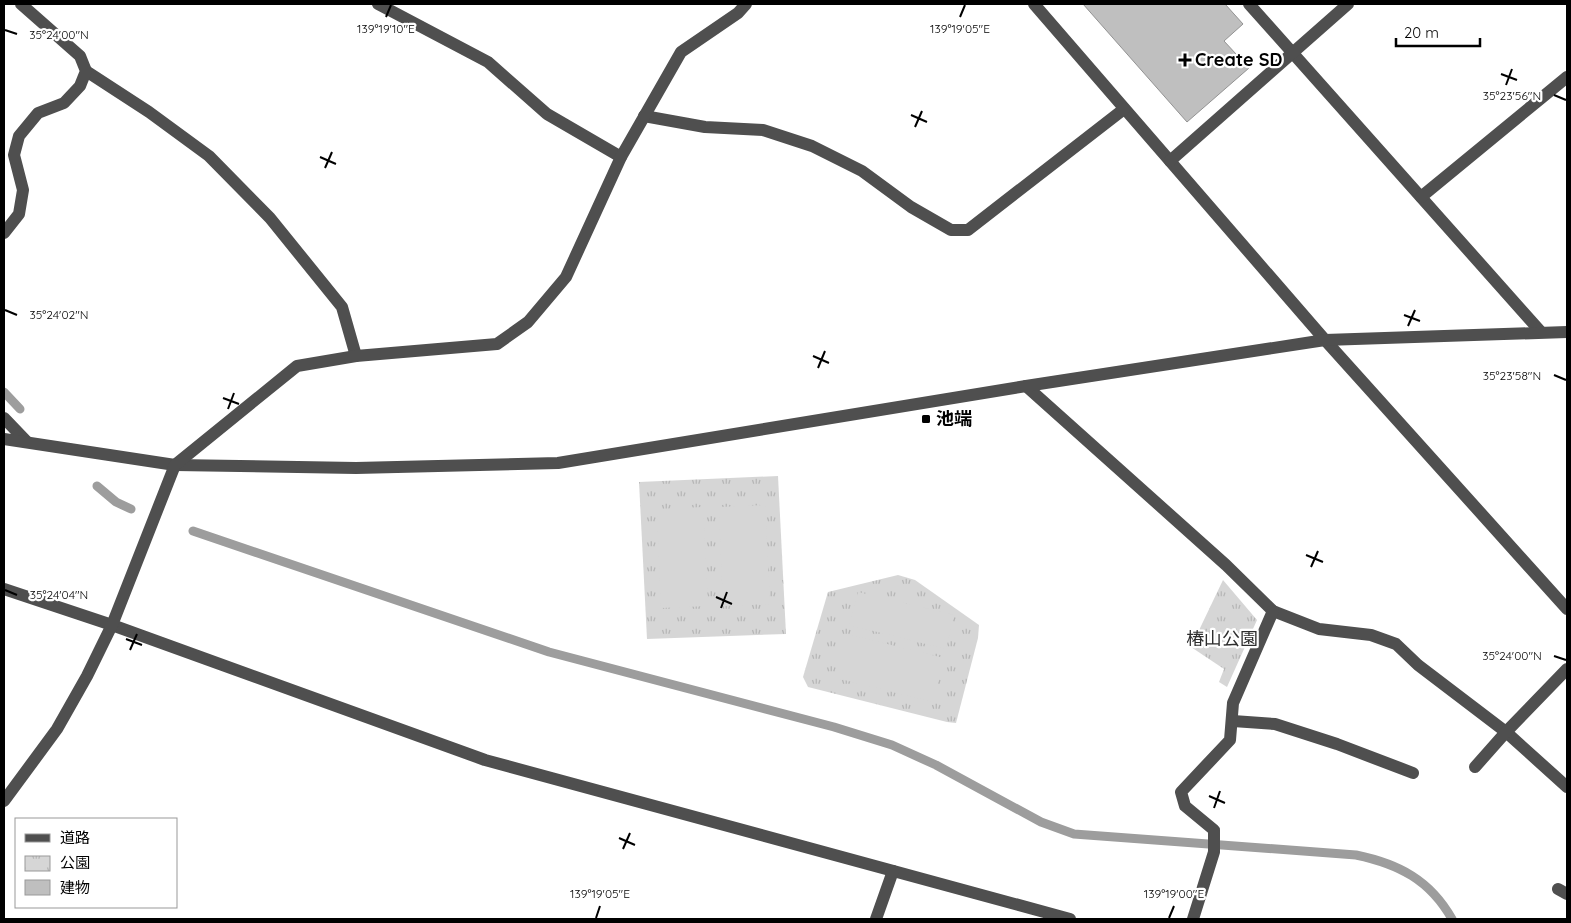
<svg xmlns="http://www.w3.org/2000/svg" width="1571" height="923" font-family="Quicksand,'Noto Sans JP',sans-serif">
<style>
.park{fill:url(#park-tufts)}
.pitch{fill:#d6d6d6}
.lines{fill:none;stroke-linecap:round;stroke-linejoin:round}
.stream{stroke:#9d9d9d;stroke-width:9}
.building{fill:#bfbfbf;stroke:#939393}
.minor{stroke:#4f4f4f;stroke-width:12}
.ticks{fill:none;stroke:#000;stroke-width:2}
.poi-dot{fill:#000;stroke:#fff;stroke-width:2}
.labels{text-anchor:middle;stroke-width:4.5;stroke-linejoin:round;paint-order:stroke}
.poi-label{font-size:18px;font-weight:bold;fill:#000;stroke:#fff;text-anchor:start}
.park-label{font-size:18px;fill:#2d2d2d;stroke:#fff}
.ticks-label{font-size:12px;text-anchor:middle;fill:#000;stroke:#fff;stroke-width:4.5;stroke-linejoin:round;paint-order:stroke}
</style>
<defs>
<pattern id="park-tufts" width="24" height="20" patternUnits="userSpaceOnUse" patternTransform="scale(1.25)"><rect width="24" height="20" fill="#d6d6d6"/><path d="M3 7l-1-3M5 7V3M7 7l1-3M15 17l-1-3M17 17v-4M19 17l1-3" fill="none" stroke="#b6b6b6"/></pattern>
</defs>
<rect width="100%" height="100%" fill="#fff"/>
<!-- park -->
<g class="park">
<path d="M778 476 786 634 647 639 639 482Z"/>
<path d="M898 575 915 580 979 625 978 638 956 723 947 722 808 687 803 677 828 592Z"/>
<path d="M1223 580 1257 620 1227 687 1219 682 1224 669 1191 647Z"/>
</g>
<!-- pitch -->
<g class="pitch">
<path d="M765 505 770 604 723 606 719 507Z"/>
<path d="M703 507 708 606 661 608 657 509Z"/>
<path d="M858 592 954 615 946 649 849 625Z"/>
<path d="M847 634 944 658 933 702 836 678Z"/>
</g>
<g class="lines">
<!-- stream -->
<g class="stream">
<path d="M4 392 20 409"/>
<path d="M97 486 116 502 131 509"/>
<path d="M193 531 549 652 834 727 892 745 936 765 1041 822 1074 834 1356 855C1399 864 1430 880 1452 919"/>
</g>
</g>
<!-- building -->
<path class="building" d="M1083 4H1225L1243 24 1224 41 1249 68 1187 122Z"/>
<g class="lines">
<!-- minor -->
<g class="minor">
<path d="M378 4 488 62 547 114 621 157"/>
<path d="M1034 4 1325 340 1567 609"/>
<path d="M1249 4 1541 332"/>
<path d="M86 71 149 112 209 156 270 218 342 307 356 356"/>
<path d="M644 116 705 127 763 130 812 146 862 171 911 207 951 230H968L1124 109"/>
<path d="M1170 161 1348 4"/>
<path d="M1421 197 1567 77"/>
<path d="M4 233 19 214 23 190 14 155 19 136 38 113 64 103 80 86 86 71 80 56 21 4"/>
<path d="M1026 386 1226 565 1273 611 1319 629 1371 635 1396 644 1418 665 1506 732 1567 787"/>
<path d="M4 418 27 442"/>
<path d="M4 439 175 465 356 468 558 463 1026 386 1325 340 1567 332"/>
<path d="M4 589 112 625 485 760 1070 919"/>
<path d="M1233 721 1275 724 1337 744 1413 773"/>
<path d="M1475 767 1506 732 1567 669"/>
<path d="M4 801 57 729 87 676 112 625 175 465 297 366 356 356 497 344 528 322 566 277 621 157 681 52 738 13 746 4"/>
<path d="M1558 889 1567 894"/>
<path d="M876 919 893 871"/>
<path d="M1193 919 1214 852V830L1185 806 1181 792 1230 740 1233 703 1273 611"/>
</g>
</g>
<!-- ticks -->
<path class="ticks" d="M386 17 391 5M960 17 965 5M5 30 17 34M1501 74 1517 80M1506 85 1512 69M1554 95 1566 100M911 115 927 122M915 127 922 111M320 157 336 164M325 168 332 152M5 310 17 315M1404 315 1420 321M1408 326 1415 310M813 356 829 363M818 368 825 351M1554 375 1566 380M223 398 239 404M228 409 234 393M1306 555 1323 562M1311 567 1318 551M5 590 17 595M716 597 732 604M721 608 727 592M126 639 142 645M130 650 137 634M1554 656 1566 660M1209 796 1225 803M1214 808 1220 791M619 838 635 845M623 849 630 833M596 918 600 906M1169 918 1174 906"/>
<!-- markers -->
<g class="poi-dot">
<path d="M1182.5 52.5h5v5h5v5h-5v5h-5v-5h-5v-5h5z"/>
<rect x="921" y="414" width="10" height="10" rx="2.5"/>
</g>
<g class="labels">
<!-- poi labels -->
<g class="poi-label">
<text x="1195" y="66">Create SD</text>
<text x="936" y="425">池端</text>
</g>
<!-- park labels -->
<g class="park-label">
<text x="1222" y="645">椿山公園</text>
</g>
</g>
<g class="ticks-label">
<text x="386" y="33">139°19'10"E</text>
<text x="960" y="33">139°19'05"E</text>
<text x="59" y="39">35°24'00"N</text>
<text x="1512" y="100">35°23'56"N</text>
<text x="59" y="319">35°24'02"N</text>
<text x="1512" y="380">35°23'58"N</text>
<text x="59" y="599">35°24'04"N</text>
<text x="1512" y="660">35°24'00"N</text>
<text x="600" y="898">139°19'05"E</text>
<text x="1174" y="898">139°19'00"E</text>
</g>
<!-- border -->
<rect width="1571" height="923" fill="none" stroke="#000000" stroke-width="10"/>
<!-- legend -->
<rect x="15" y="818" width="162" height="90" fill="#ffffff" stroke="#999999"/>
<rect x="25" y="834" width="25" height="8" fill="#4f4f4f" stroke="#999999"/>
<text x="60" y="843" font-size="15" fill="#000000">道路</text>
<rect x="25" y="856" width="25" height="15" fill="url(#park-tufts)" stroke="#999999"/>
<text x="60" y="868" font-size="15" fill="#000000">公園</text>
<rect x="25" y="880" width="25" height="15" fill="#bfbfbf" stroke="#999999"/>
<text x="60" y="893" font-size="15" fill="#000000">建物</text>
<!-- scale -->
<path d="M1396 38v8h84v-8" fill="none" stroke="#000000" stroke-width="2.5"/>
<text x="1404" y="38" font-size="15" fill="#000000" stroke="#ffffff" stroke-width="4" paint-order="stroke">20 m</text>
</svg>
